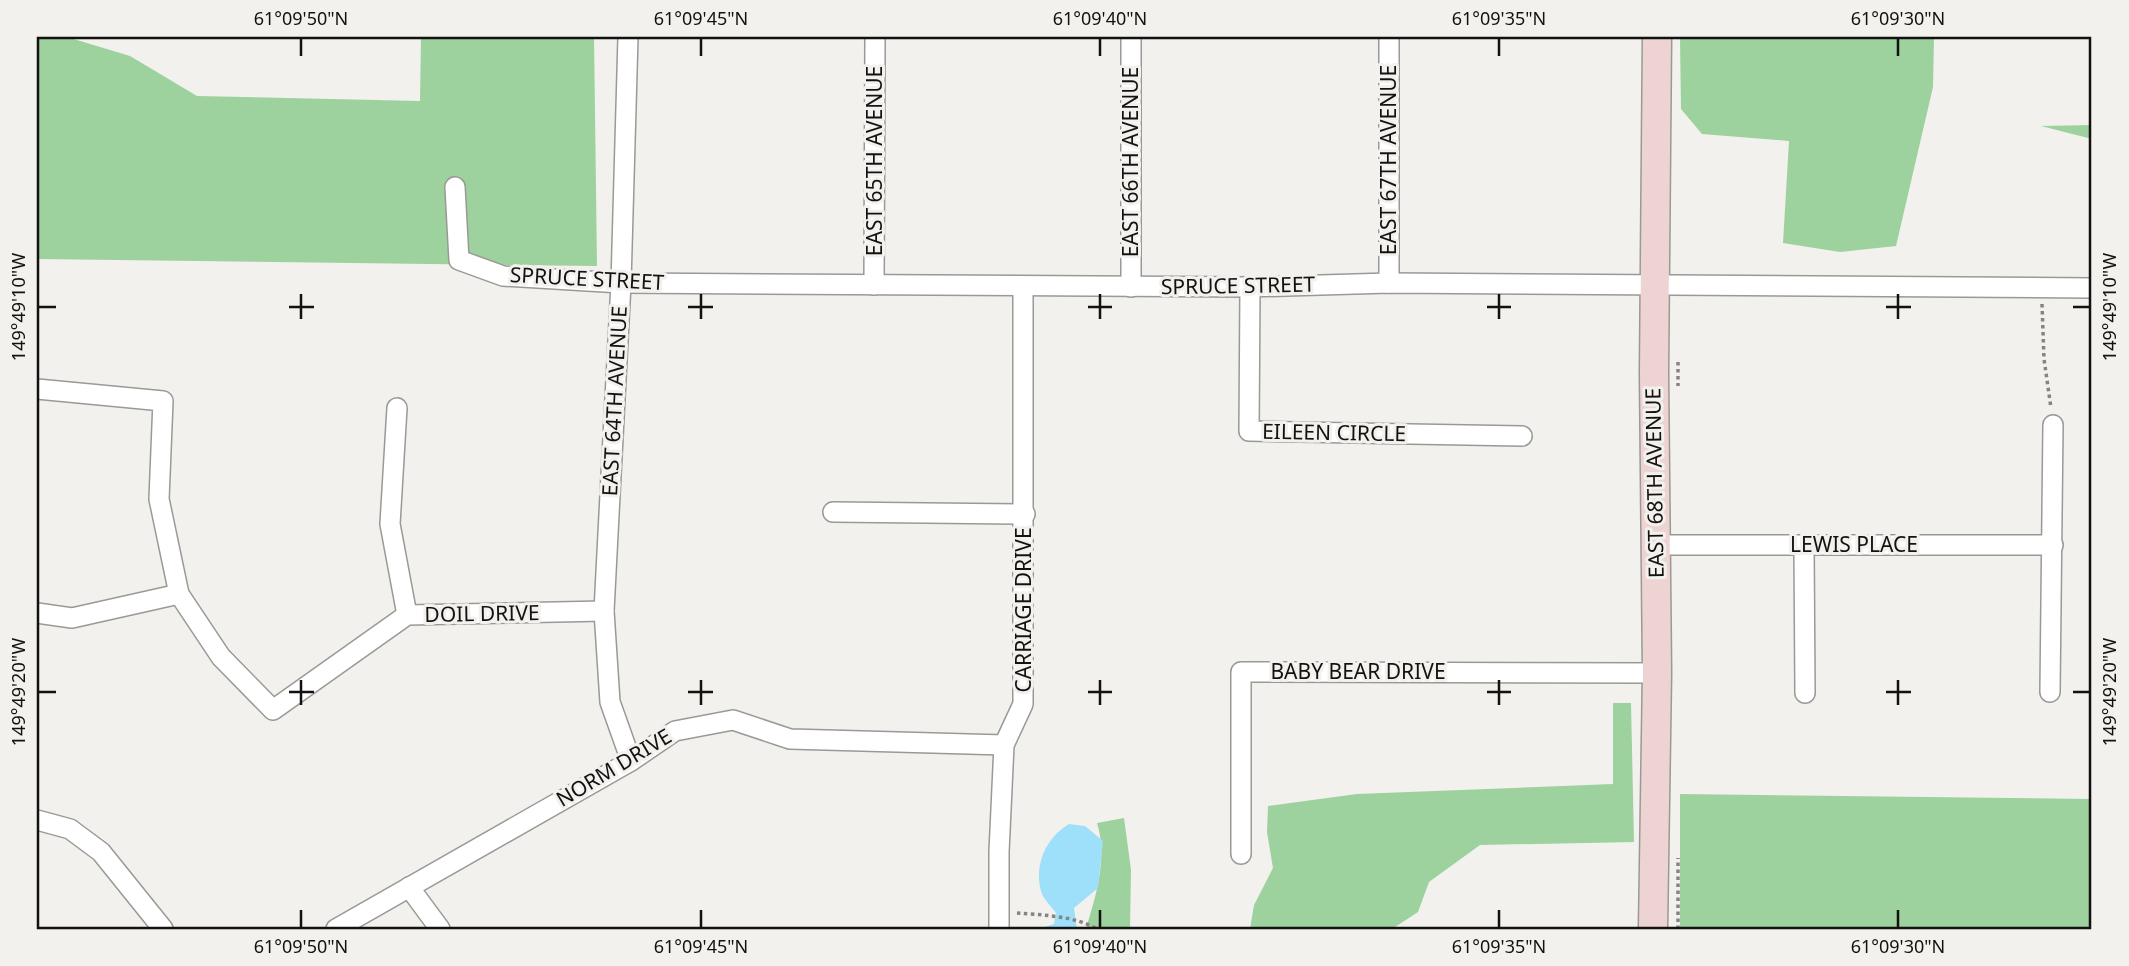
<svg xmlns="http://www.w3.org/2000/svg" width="2129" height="966" font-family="'Noto Sans',sans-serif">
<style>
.green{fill:#9dd19e}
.water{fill:#9ee0fa}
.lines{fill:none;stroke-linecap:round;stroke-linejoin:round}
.street-casing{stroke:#9a9996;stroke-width:22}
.secondary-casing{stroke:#9a9996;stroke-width:31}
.path{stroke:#858482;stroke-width:3.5;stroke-dasharray:3.5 3.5;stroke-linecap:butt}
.street{stroke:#fff;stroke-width:19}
.secondary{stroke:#edd4d3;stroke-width:28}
.ticks{fill:none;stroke:#131211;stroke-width:2.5}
.labels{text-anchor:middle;stroke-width:6;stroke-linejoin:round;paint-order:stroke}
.street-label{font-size:21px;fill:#131211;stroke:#f2f1ed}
.neatline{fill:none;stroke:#131211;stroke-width:2.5}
.ticks-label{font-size:18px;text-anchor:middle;fill:#131211}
</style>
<rect width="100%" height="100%" fill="#f2f1ed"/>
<!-- green -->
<g class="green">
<path d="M37 37H67L130 56 197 96 420 101 421 37H594L597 266 37 259Z"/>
<path d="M1680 37H1934L1933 87 1896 246 1840 252 1783 243 1789 141 1702 134 1681 109Z"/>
<path d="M2092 125V139L2041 126Z"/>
<path d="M1613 703H1631L1634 842 1480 845 1429 882 1418 912 1392 929H1250L1254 905 1273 868 1267 832 1268 806 1357 794 1613 784Z"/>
<path d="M1680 794 2092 799V929H1680Z"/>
<path d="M1124 818 1131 870 1130 929H1086C1096 895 1108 858 1097 823Z"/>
</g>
<!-- water -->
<path class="water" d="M1069 824 1085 826 1103 841 1098 888 1074 908 1077 929H1038L1054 924 1056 913C1052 907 1043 899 1041 891 1034 864 1046 838 1069 824Z"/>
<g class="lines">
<!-- street casing -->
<g class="street-casing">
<g id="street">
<path d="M628 37 621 283 604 611 610 702 631 761"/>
<path d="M1131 37V287"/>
<path d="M1389 37V283"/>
<path d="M455 187 459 260 503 276 621 283 1250 287 1389 283 2092 288"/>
<path d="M874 285 875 37"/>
<path d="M1250 287 1249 431 1522 436"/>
<path d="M37 389 163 401 159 499 179 594 221 657 273 710 407 615 604 611"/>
<path d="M397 408 390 524 407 615"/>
<path d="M833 512 1025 514"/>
<path d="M1655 545H2053"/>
<path d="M1804 546 1805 693"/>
<path d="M37 613 72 618 179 594"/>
<path d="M2050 692 2053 425"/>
<path d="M37 820 70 829 101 852 163 929"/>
<path d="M1241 854V672L1657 673"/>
<path d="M409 887 440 929"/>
<path d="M336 929 631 761 675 731 733 720 790 739 1004 745"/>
<path d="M999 929V852L1004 745 1023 704V286"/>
</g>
</g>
<!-- secondary casing -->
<g class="secondary-casing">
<path id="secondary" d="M1653 929 1657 673 1654 373 1657 37"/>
</g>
<!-- path -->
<g class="path">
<path d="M2042 304 2044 359 2051 408"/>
<path d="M1678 362V386"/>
<path d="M1017 913C1043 915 1075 916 1097 929"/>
<path d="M1678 929V858"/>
</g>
<!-- street -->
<use href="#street" class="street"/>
<!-- secondary -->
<use href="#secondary" class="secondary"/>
</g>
<!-- ticks -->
<path class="ticks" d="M301 38V56M701 38V56M1100 38V56M1499 38V56M1898 38V56M301 294V319M701 294V319M1100 294V319M1499 294V319M1898 294V319M38 307H56M289 307H314M688 307H713M1088 307H1112M1487 307H1511M1886 307H1911M2073 307H2090M301 680V705M701 680V705M1100 680V705M1499 680V705M1898 680V705M38 692H56M289 692H314M688 692H713M1088 692H1112M1487 692H1511M1886 692H1911M2073 692H2090M301 910V928M701 910V928M1100 910V928M1499 910V928M1898 910V928"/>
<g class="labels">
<!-- street labels -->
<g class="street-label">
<text transform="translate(1389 160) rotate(-90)" y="7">EAST 67TH AVENUE</text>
<text transform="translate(875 161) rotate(-90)" y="7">EAST 65TH AVENUE</text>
<text transform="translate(1131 162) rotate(-90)" y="7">EAST 66TH AVENUE</text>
<text transform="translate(587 279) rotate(3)" y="7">SPRUCE STREET</text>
<text transform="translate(1238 286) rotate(-1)" y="7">SPRUCE STREET</text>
<text transform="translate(615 401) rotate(-87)" y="7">EAST 64TH AVENUE</text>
<text transform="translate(1334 433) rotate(1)" y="7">EILEEN CIRCLE</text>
<text transform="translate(1655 483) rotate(-91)" y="7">EAST 68TH AVENUE</text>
<text x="1854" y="552">LEWIS PLACE</text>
<text transform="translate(1024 610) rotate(-90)" y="7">CARRIAGE DRIVE</text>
<text transform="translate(482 614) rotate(-1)" y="7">DOIL DRIVE</text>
<text x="1358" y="679">BABY BEAR DRIVE</text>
<text transform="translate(614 768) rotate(-31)" y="7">NORM DRIVE</text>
</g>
</g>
<!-- border -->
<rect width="2129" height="966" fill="none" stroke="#f2f1ed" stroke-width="77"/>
<rect x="38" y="38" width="2052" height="890" class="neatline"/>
<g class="ticks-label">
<text x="301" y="25">61°09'50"N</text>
<text x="701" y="25">61°09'45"N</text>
<text x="1100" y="25">61°09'40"N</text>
<text x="1499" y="25">61°09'35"N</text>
<text x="1898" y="25">61°09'30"N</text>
<text transform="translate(2110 307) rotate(-90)" y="6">149°49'10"W</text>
<text transform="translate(19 307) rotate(-90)" y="6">149°49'10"W</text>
<text transform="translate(2110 692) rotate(-90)" y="6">149°49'20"W</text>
<text transform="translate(19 692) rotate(-90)" y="6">149°49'20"W</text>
<text x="301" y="953">61°09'50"N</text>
<text x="701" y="953">61°09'45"N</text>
<text x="1100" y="953">61°09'40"N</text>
<text x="1499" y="953">61°09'35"N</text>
<text x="1898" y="953">61°09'30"N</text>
</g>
</svg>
